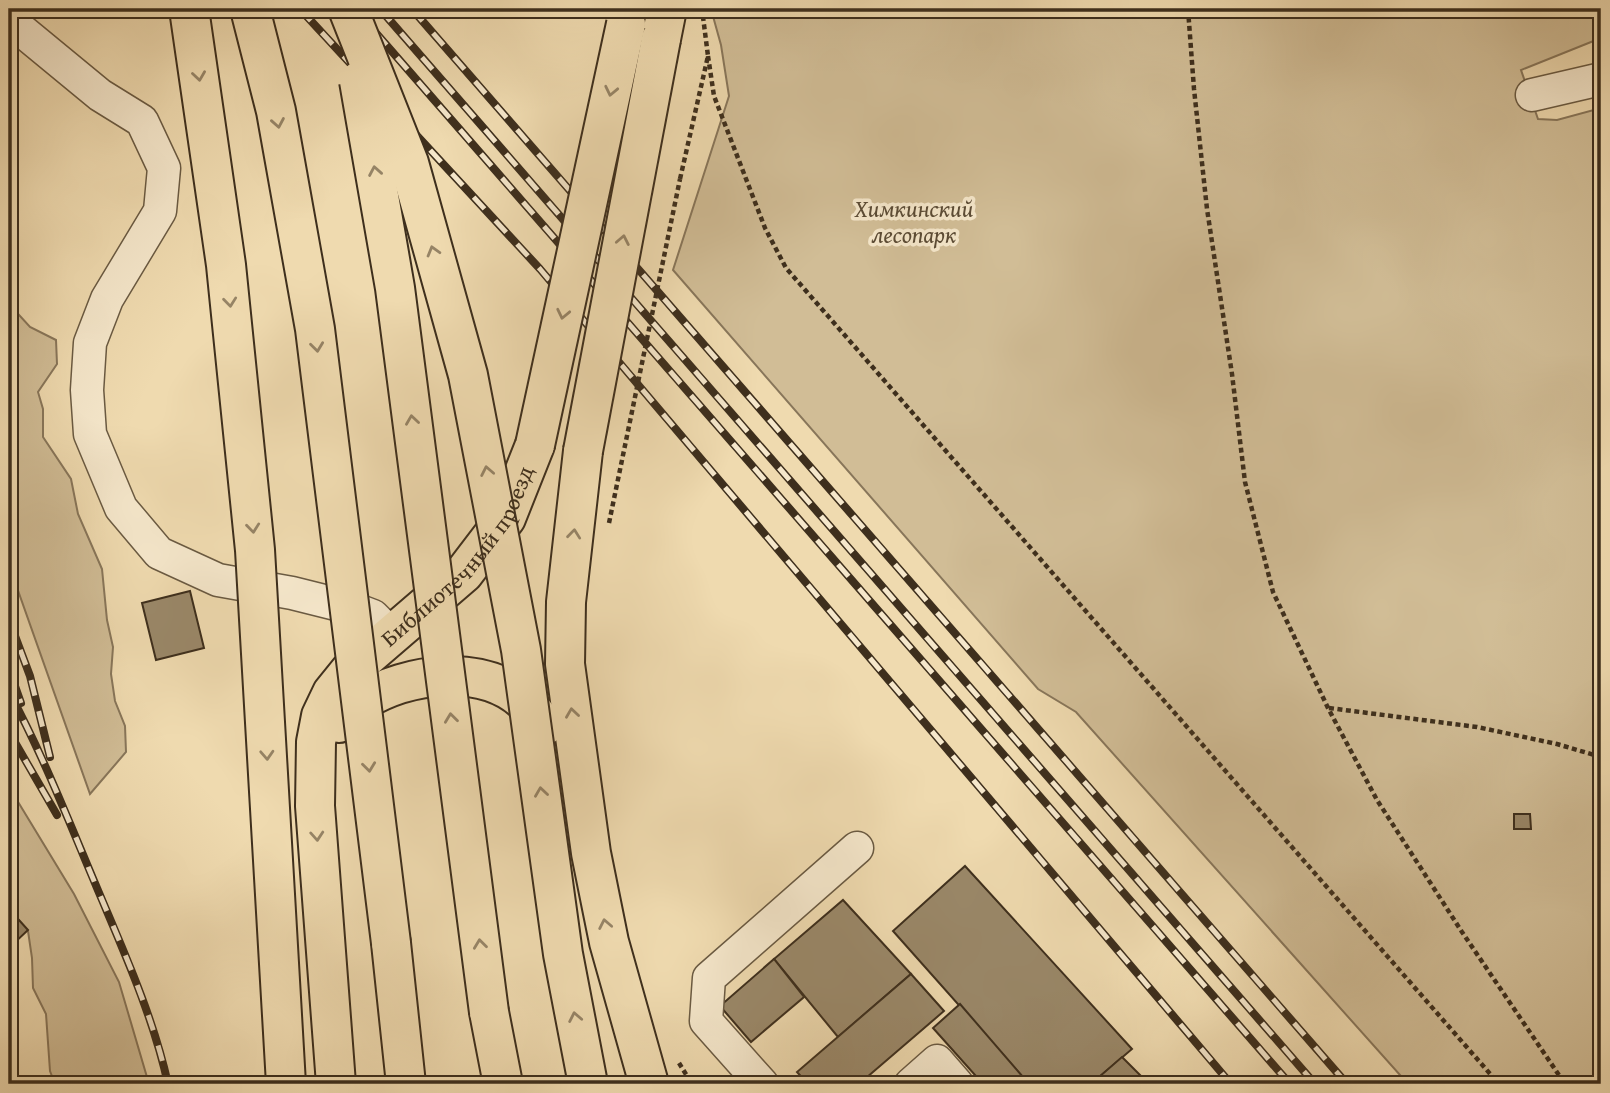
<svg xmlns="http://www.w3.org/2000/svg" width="1610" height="1093" font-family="'Gentium Book Plus',serif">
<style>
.green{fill:#d1bd96;stroke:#88765a;stroke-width:2}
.building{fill:#9a8869;stroke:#3e2f1d;stroke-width:2}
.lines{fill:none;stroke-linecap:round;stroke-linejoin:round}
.minor-casing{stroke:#6a5a42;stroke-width:35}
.major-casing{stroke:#3e2f1d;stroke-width:42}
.path{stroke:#3e2f1d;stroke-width:4.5;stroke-dasharray:5 3.5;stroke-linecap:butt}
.minor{stroke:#f5e7cb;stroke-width:32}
.major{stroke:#efdaaf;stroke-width:38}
.rail-casing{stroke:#3e2f1d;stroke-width:8}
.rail{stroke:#f5e7cb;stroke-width:5;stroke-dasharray:16;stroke-linecap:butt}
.major-bridge-casing{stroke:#3e2f1d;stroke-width:42;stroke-linecap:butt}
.path-bridge{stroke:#3e2f1d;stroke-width:4.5;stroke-dasharray:5 3.5;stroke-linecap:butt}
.major-bridge{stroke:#efdaaf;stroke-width:38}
.oneway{stroke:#968466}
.labels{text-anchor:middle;stroke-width:7;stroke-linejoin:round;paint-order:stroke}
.park-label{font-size:23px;font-style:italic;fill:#5b4b35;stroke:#f5e7cb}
.street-label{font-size:23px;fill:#3e2f1d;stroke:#f5e7cb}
</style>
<rect width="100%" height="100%" fill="#efdaaf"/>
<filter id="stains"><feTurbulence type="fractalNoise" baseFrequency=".00286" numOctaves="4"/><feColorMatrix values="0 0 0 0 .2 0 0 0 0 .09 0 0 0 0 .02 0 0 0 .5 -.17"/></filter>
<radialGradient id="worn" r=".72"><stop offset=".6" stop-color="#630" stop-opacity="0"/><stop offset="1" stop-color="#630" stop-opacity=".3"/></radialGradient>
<!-- green -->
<g class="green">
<path d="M711 9H1601V38L1521 70 1538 119 1557 120 1601 108V1084H1408L1076 712 1038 689 673 270 729 96 721 45Z"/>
<path d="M9 304 30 327 56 340 57 364 38 392 43 409V437L71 479 78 514 102 569 107 620 113 647 111 674 115 701 125 726 126 752 90 794 9 565Z"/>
<path d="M9 787 74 894 119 982 149 1084H55L50 1071 46 1014 33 988 32 958 28 931 9 909Z"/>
</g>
<!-- building -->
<g class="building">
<path d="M190 591 204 648 156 660 142 603Z"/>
<path d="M1514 814H1530L1531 829H1514Z"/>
<path d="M965 866 1132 1049 1091 1084H1029L893 931Z"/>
<path d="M843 900 911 974 838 1037 774 959Z"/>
<path d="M9 909 28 930 9 948Z"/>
<path d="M774 959 804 997 751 1042 720 1006Z"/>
<path d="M911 974 944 1011 859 1084H808L797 1072Z"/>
<path d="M960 1004 1029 1084H983L933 1028Z"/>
<path d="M1122 1057 1149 1084H1091Z"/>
</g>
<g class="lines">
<!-- minor casing -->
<g class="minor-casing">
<g id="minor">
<path d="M9 20 100 95 142 121 164 168 160 211 107 299 90 343 87 390 90 434 121 508 159 553 218 580 292 593 352 608 373 616 392 635"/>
<path d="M1532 95 1601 79"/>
<path d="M762 1084 706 1021 709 978 857 848"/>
<path d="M911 1084 937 1061 957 1084"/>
</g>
</g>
<!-- major casing -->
<g class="major-casing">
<g id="major">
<path d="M661 39 667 9"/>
<path d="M583 451 566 602 565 664 591 853 609 942 649 1084"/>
<path d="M339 723C346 716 353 706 362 701 408 673 481 663 524 701 532 708 538 718 544 726"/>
<path d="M391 943 406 1084"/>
<path d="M489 1012 503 1084"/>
<path id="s1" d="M336 1084 315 806 316 742 321 716 332 693 349 672 464 573 506 518 535 445"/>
</g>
</g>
<!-- path -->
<g class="path">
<path d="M1188 9 1194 89 1207 209 1232 374 1245 482 1273 592 1328 708 1377 800 1462 932 1565 1084"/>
<path d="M708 56 714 96 765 228 786 268 1499 1084"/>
<path d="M680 179 708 56 702 9"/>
<path d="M1329 708 1477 727 1557 744 1601 757"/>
<path d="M679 1063 692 1084"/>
</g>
<!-- minor -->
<use href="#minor" class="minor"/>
<!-- major -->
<use href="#major" class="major"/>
<!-- rail casing -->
<g class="rail-casing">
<g id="rail">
<path d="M300 9 540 269 1231 1084"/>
<path d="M355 9 1290 1084"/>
<path d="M380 9 1315 1084"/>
<path d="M412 9 1347 1084"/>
<path d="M9 620 30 676 50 757"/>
<path d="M9 669 21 703"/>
<path d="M9 692C43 755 69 822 97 888 124 952 153 1016 168 1084"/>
<path d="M9 732 57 815"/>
</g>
</g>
<!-- rail -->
<use href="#rail" class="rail"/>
<!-- major-bridge casing -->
<g class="major-bridge-casing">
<g id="major-bridge">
<path d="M189 9 226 265 255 550 286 1084"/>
<path d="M250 9 276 111 315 329 391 943"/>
<path d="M348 9 409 163 468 375 521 650 563 954 588 1084"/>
<path d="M359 81 395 288 489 1012"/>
<path d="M535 445 626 24"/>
<path d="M583 451 661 39"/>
</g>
</g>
<!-- path-bridge -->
<path class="path-bridge" d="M609 523 680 179"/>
<!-- major-bridge -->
<use href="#major-bridge" class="major-bridge"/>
</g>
<!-- one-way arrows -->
<defs><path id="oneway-chevron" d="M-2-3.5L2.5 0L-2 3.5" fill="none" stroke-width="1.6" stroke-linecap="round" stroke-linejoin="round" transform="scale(1.75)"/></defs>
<g class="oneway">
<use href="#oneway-chevron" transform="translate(199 76) rotate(82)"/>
<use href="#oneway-chevron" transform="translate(611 91) rotate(102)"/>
<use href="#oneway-chevron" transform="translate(278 123) rotate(80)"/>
<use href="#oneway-chevron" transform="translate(375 171) rotate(-100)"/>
<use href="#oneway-chevron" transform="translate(623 240) rotate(-79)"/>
<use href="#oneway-chevron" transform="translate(433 251) rotate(-106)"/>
<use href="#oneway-chevron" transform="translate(230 302) rotate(84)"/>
<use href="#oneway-chevron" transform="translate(563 314) rotate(102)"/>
<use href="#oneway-chevron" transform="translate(317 347) rotate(83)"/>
<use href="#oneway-chevron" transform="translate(412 420) rotate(-98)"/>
<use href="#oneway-chevron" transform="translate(487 471) rotate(-101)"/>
<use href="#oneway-chevron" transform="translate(253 528) rotate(84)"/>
<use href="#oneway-chevron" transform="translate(574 534) rotate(-84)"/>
<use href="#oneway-chevron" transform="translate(572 713) rotate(-98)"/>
<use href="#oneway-chevron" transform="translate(451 718) rotate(-97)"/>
<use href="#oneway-chevron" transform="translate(267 755) rotate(87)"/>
<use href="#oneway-chevron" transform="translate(369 767) rotate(83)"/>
<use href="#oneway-chevron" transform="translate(541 792) rotate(-98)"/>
<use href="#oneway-chevron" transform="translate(317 836) rotate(86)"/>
<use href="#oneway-chevron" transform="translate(605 924) rotate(-101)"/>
<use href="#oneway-chevron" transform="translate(480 944) rotate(-97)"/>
<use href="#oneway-chevron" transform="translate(575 1017) rotate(-101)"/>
</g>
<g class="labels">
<!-- park labels -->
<g class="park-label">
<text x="914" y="217">Химкинский<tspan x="914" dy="26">лесопарк</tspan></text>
</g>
<!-- street labels -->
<g class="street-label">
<text dy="8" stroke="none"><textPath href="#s1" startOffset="583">Библиотечный проезд</textPath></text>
</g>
</g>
<!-- margin -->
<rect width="1610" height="1093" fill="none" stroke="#efdaaf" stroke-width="35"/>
<rect x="10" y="10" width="1589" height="1072" fill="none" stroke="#3e2f1d" stroke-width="3.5"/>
<rect x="18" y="18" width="1575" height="1058" fill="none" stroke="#3e2f1d" stroke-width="2"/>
<rect width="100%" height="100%" filter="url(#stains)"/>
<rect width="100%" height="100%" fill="url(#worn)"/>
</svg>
